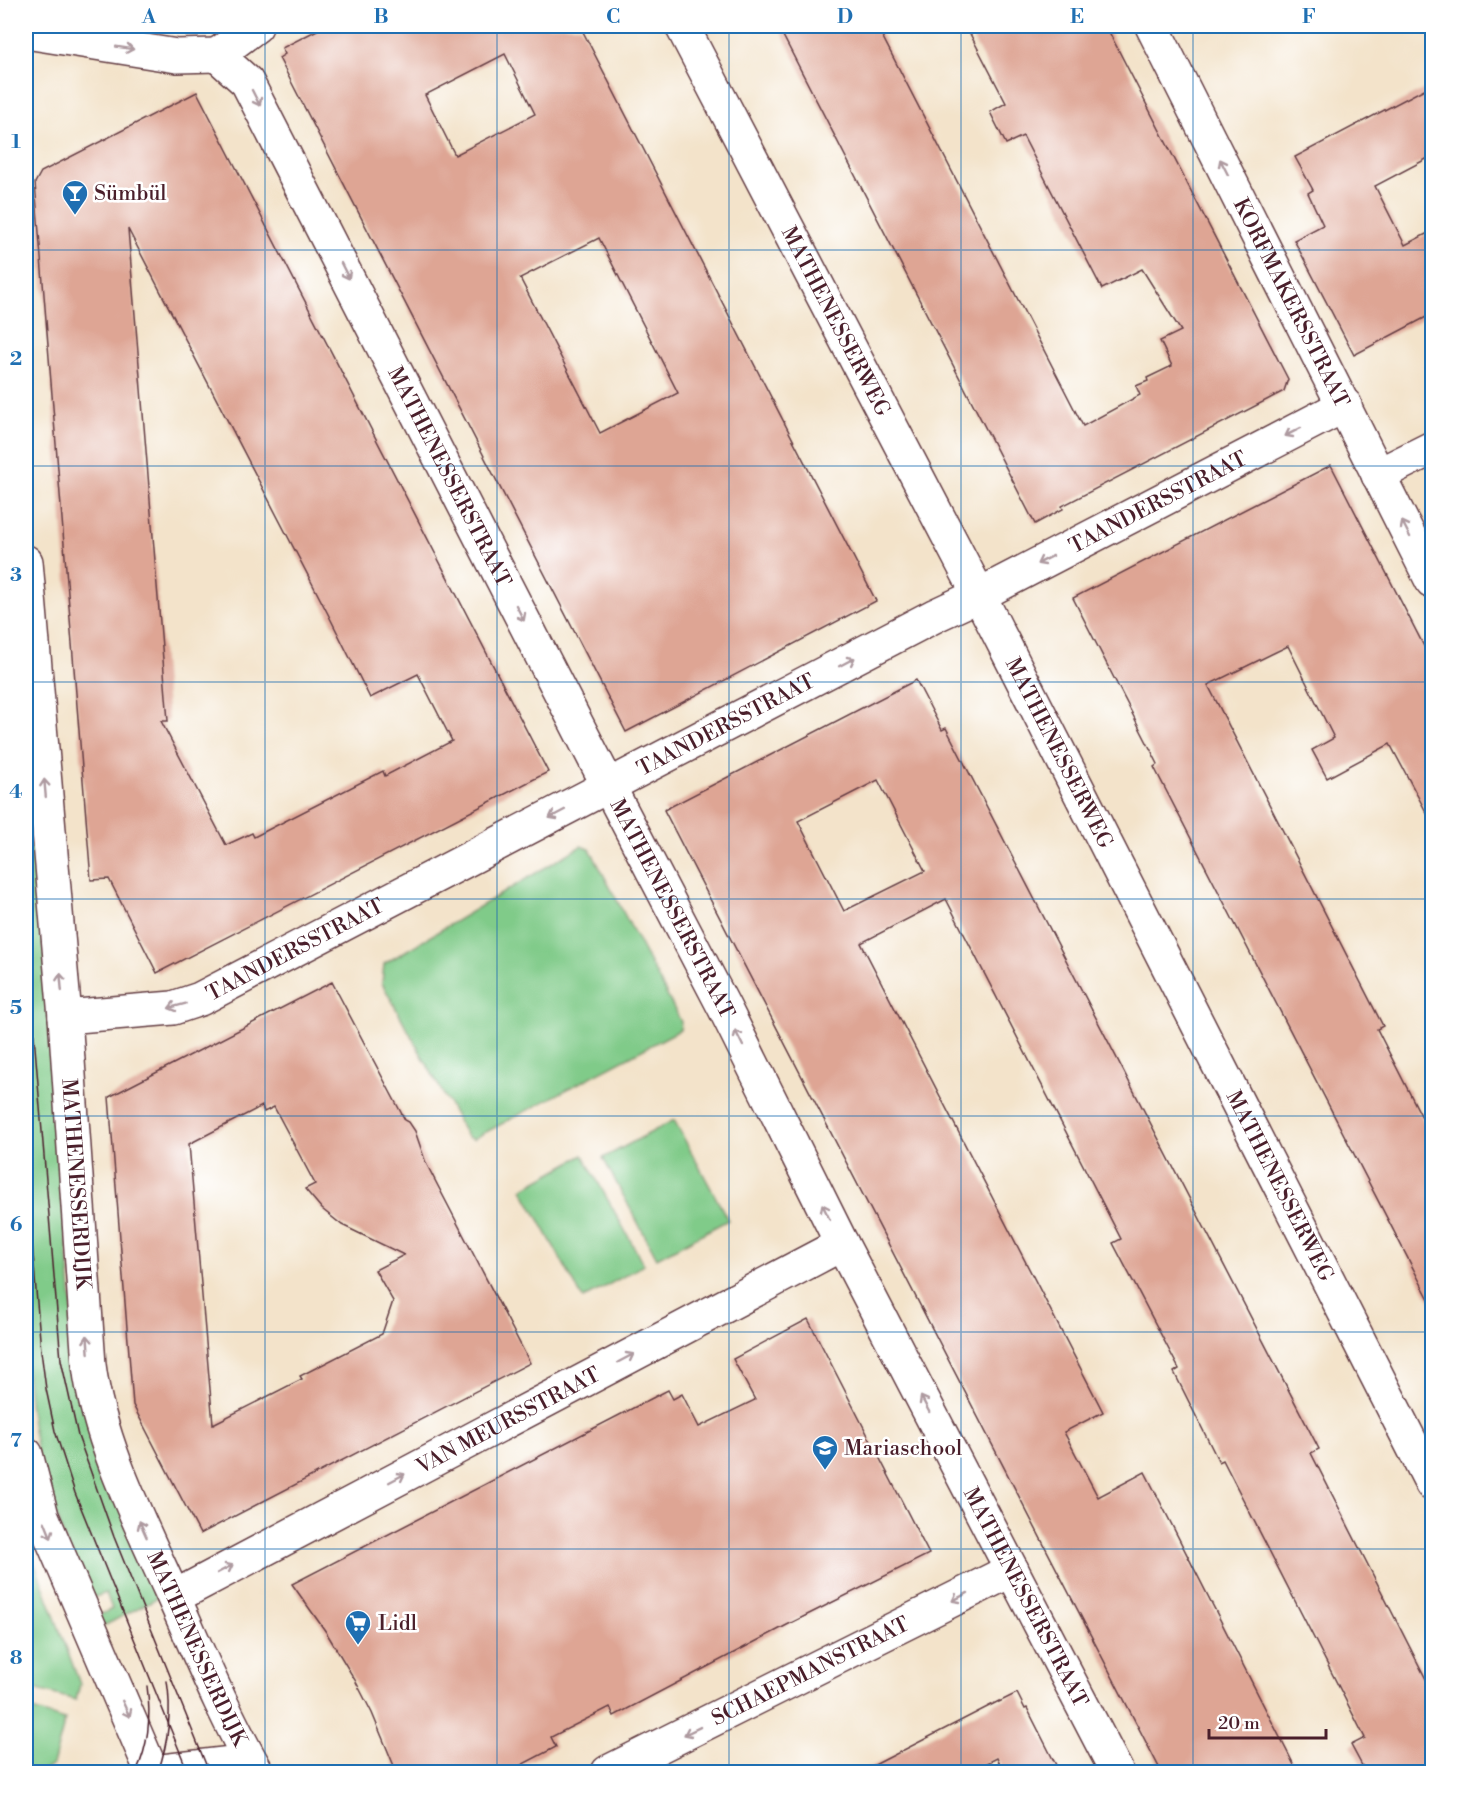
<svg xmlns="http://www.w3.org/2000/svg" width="1458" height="1798" font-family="'Libre Bodoni',serif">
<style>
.green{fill:#80cb89;stroke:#65755a;stroke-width:1.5}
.building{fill:#dea594;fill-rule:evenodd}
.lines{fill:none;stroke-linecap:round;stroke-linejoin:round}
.minor-casing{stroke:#633c43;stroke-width:36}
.minor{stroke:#fff;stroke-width:33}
.tram{stroke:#4a1f2b;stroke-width:1.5}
.oneway{stroke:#ae9aa0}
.grid{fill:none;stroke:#1f6fb2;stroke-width:1.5;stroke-opacity:0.55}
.labels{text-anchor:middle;stroke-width:5;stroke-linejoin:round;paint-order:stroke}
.poi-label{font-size:21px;fill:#4a1f2b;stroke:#fff;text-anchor:start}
.street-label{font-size:21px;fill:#4a1f2b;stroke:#fff}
.neatline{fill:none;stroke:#1f6fb2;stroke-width:2}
.grid-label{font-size:20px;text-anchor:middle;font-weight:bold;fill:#1f6fb2}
</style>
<rect width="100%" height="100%" fill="#fff"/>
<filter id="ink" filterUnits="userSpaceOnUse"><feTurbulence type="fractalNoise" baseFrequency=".0167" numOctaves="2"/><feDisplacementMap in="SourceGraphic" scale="12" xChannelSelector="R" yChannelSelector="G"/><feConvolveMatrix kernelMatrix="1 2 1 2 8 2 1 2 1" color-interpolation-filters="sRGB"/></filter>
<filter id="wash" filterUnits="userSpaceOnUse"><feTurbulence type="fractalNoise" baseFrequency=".008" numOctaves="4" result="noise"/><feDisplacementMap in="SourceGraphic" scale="24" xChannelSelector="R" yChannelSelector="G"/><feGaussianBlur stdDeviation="1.35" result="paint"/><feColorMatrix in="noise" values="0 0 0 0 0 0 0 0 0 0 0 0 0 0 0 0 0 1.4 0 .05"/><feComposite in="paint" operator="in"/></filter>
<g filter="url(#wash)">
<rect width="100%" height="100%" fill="#f3e3ca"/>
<!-- green -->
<g class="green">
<path d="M26 728 78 1380 157 1598 102 1627 97 1616 112 1609 106 1593 89 1599C69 1552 50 1505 38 1455 31 1426 28 1397 26 1367Z"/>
<path d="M581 846 590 849 681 1022 680 1030 473 1139 467 1137 382 983 384 964Z"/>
<path d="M674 1120 728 1220 657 1258 603 1158Z"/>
<path d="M583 1155 644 1265 583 1299 522 1189Z"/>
<path d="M26 1552 33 1559 80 1684 76 1700 26 1687Z"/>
<path d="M26 1708 65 1720 53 1765 40 1772H26Z"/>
</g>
<g id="blocks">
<!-- building -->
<g class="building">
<path d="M325 26H580L876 601 626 732 279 58 285 54 282 48ZM505 54 535 114 455 155 425 95ZM599 238 678 393 600 433 520 278Z"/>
<path d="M778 26H877L1083 426 1140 395 1136 386 1148 381 1147 378 1172 366 1160 341 1181 331 1142 269 1102 289 1023 136 1006 144 990 112 1006 103 966 26H1106L1288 379 1284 391 1062 506 1063 509 1035 524Z"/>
<path d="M1432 85V156L1375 186 1405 245 1432 231V314L1354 355 1294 240 1323 225 1308 193 1313 190 1295 157Z"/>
<path d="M197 92 548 772 157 973 109 879 91 880 35 183 41 172ZM128 229 327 612 370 698 418 674 452 741 385 776 383 771 254 837 252 833 226 845 161 721H168Z"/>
<path d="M1331 465 1432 662V823L1390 744 1327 778 1312 750 1334 738 1288 646 1208 685 1383 1026 1377 1029 1432 1137V1305L1154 767 1158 764 1073 598Z"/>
<path d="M916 680 942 730 946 728 1319 1449 1311 1453 1432 1691V1773H1366L1351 1745 1365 1738 1223 1460 1219 1462 1174 1372 1179 1369 1113 1243 1121 1239 946 899 861 943 1103 1412 1064 1432 1098 1497 1145 1472 1298 1773H1162L664 810ZM878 780 925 871 844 911 798 821Z"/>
<path d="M332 982 405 1120 409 1122 415 1131 426 1163 530 1363 200 1534 133 1405 109 1097ZM262 1106 264 1112 274 1107 315 1184 305 1189 322 1209 342 1225 404 1255 375 1270 393 1301 382 1334 300 1376 302 1379 213 1424 189 1144Z"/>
<path d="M808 1319 929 1554 787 1625 614 1716 610 1707 551 1737 556 1747 506 1773H397L372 1713 355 1680 326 1632 292 1584 668 1390 673 1399 682 1394 699 1427 755 1400 733 1359Z"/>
<path d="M1017 1693 1025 1709 1027 1708 1060 1773H1004L997 1758 968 1773H859L999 1701V1702Z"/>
</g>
</g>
</g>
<g filter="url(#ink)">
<use href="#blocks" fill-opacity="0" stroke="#633c43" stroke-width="1.5"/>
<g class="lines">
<!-- minor casing -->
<g class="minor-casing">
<g id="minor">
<path id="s1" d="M682 26 979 595 1432 1484"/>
<path id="s2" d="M1152 26 1432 581"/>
<path d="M26 32 177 56 217 55"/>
<path id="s3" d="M217 55 247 82 609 787 724 1007 842 1244 1117 1772"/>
<path d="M217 55 256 26"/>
<path d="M1378 475 1432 448"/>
<path id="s4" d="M26 562 65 1017 89 1365C98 1439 138 1519 169 1587 197 1649 223 1713 257 1772"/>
<path id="s5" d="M65 1017 173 1008 200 999 936 615 979 595 1345 405"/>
<path d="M26 1454 42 1516 152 1772"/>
<path id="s6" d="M174 1597 842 1244"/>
<path d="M153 1772 250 1761"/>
<path id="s7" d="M608 1772 1012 1570"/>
</g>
</g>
<!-- minor -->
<use href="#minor" class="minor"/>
<!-- tram -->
<g class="tram">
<path d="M26 939 61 1360 78 1436 114 1537 209 1772"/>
<path d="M26 1169 41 1351 46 1389 55 1431 75 1493 188 1772"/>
<path d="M136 1772C149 1745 151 1715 147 1686"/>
<path d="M158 1772C168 1743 172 1712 167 1681"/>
</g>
</g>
<!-- one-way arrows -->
<defs><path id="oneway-shaft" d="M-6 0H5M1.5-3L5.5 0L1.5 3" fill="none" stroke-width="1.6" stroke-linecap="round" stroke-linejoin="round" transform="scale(1.5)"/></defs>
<g class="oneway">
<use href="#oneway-shaft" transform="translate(125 48) rotate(9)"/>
<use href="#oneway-shaft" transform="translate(256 98) rotate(63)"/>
<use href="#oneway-shaft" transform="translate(1224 167) rotate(-117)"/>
<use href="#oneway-shaft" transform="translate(345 271) rotate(63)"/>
<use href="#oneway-shaft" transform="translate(1293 432) rotate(153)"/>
<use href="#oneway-shaft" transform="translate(1406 529) rotate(-117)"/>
<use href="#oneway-shaft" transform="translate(1045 560) rotate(153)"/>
<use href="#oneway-shaft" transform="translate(520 613) rotate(63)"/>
<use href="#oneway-shaft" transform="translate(847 662) rotate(-28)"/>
<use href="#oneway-shaft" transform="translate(45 788) rotate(-95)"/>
<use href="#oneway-shaft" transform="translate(557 814) rotate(152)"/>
<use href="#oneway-shaft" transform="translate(61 982) rotate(-95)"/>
<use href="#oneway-shaft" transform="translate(177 1006) rotate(165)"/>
<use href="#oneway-shaft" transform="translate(739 1038) rotate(-116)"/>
<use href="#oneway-shaft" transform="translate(826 1212) rotate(-116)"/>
<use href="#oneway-shaft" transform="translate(88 1344) rotate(-94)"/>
<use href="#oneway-shaft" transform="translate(626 1358) rotate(-28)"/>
<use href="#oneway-shaft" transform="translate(925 1404) rotate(-118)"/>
<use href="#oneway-shaft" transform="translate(397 1478) rotate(-28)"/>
<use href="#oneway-shaft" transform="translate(143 1529) rotate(-114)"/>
<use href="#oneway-shaft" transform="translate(48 1530) rotate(68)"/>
<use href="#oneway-shaft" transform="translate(225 1569) rotate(-28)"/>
<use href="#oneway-shaft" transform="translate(960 1597) rotate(153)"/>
<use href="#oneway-shaft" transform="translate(126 1709) rotate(65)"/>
<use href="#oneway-shaft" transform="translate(692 1731) rotate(154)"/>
</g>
</g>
<!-- grid -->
<path class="grid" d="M265 26V1772M497 26V1772M729 26V1772M961 26V1772M1193 26V1772M26 250H1432M26 466H1432M26 682H1432M26 899H1432M26 1116H1432M26 1332H1432M26 1549H1432"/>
<!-- icons -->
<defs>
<g id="bar-pin" transform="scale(1.35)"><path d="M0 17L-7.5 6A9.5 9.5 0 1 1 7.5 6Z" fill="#1f6fb2" stroke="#fff"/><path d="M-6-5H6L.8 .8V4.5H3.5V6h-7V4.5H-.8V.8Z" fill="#fff"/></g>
<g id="school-pin" transform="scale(1.35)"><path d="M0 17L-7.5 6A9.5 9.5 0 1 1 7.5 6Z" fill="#1f6fb2" stroke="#fff"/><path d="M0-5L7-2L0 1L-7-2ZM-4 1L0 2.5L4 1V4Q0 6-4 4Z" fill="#fff"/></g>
<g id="supermarket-pin" transform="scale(1.35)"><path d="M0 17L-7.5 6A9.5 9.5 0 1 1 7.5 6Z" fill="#1f6fb2" stroke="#fff"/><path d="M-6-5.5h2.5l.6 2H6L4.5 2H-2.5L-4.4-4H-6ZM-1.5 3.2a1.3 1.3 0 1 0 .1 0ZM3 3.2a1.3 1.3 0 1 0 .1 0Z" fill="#fff"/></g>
</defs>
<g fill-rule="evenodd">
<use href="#bar-pin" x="75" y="193"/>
<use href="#school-pin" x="825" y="1448"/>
<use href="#supermarket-pin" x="358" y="1623"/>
</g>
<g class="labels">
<!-- poi labels -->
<g class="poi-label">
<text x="94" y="200">Sümbül</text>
<text x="844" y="1455">Mariaschool</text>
<text x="378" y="1630">Lidl</text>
</g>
<!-- street labels -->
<g class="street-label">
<text dy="7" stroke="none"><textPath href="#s2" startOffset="310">KORFMAKERSSTRAAT</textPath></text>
<text dy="7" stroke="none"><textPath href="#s1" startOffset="333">MATHENESSERWEG</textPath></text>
<text dy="7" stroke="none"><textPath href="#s3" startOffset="484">MATHENESSERSTRAAT</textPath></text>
<text dy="7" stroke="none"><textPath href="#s5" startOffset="1216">TAANDERSSTRAAT</textPath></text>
<text dy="7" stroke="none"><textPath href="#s5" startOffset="730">TAANDERSSTRAAT</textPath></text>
<text dy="7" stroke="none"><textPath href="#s1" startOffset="819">MATHENESSERWEG</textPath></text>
<text dy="7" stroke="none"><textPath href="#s3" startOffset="970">MATHENESSERSTRAAT</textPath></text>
<text dy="7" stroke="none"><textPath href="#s5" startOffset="244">TAANDERSSTRAAT</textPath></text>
<text dy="7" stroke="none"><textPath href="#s4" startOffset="624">MATHENESSERDIJK</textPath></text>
<text dy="7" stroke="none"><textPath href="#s1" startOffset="1305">MATHENESSERWEG</textPath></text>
<text dy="7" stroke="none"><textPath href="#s6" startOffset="378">VAN MEURSSTRAAT</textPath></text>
<text dy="7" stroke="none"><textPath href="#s3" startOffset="1744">MATHENESSERSTRAAT</textPath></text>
<text dy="7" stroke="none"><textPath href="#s4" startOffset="1110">MATHENESSERDIJK</textPath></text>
<text dy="7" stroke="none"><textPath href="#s7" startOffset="226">SCHAEPMANSTRAAT</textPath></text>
</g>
</g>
<!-- margin -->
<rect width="1458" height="1798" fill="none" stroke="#fff" stroke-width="66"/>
<!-- scale -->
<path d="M1209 1729v9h117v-9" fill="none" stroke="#4a1f2b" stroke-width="3"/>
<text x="1218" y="1729" font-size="18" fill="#4a1f2b" stroke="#ffffff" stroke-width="4.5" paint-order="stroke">20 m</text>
<rect x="33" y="33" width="1392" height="1732" class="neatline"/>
<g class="grid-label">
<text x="149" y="23">A</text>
<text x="381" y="23">B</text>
<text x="613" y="23">C</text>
<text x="845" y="23">D</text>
<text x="1077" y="23">E</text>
<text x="1309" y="23">F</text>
<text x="16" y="148">1</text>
<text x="16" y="365">2</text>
<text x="16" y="581">3</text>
<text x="16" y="798">4</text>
<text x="16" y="1014">5</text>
<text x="16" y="1231">6</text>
<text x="16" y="1447">7</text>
<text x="16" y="1664">8</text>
</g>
</svg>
